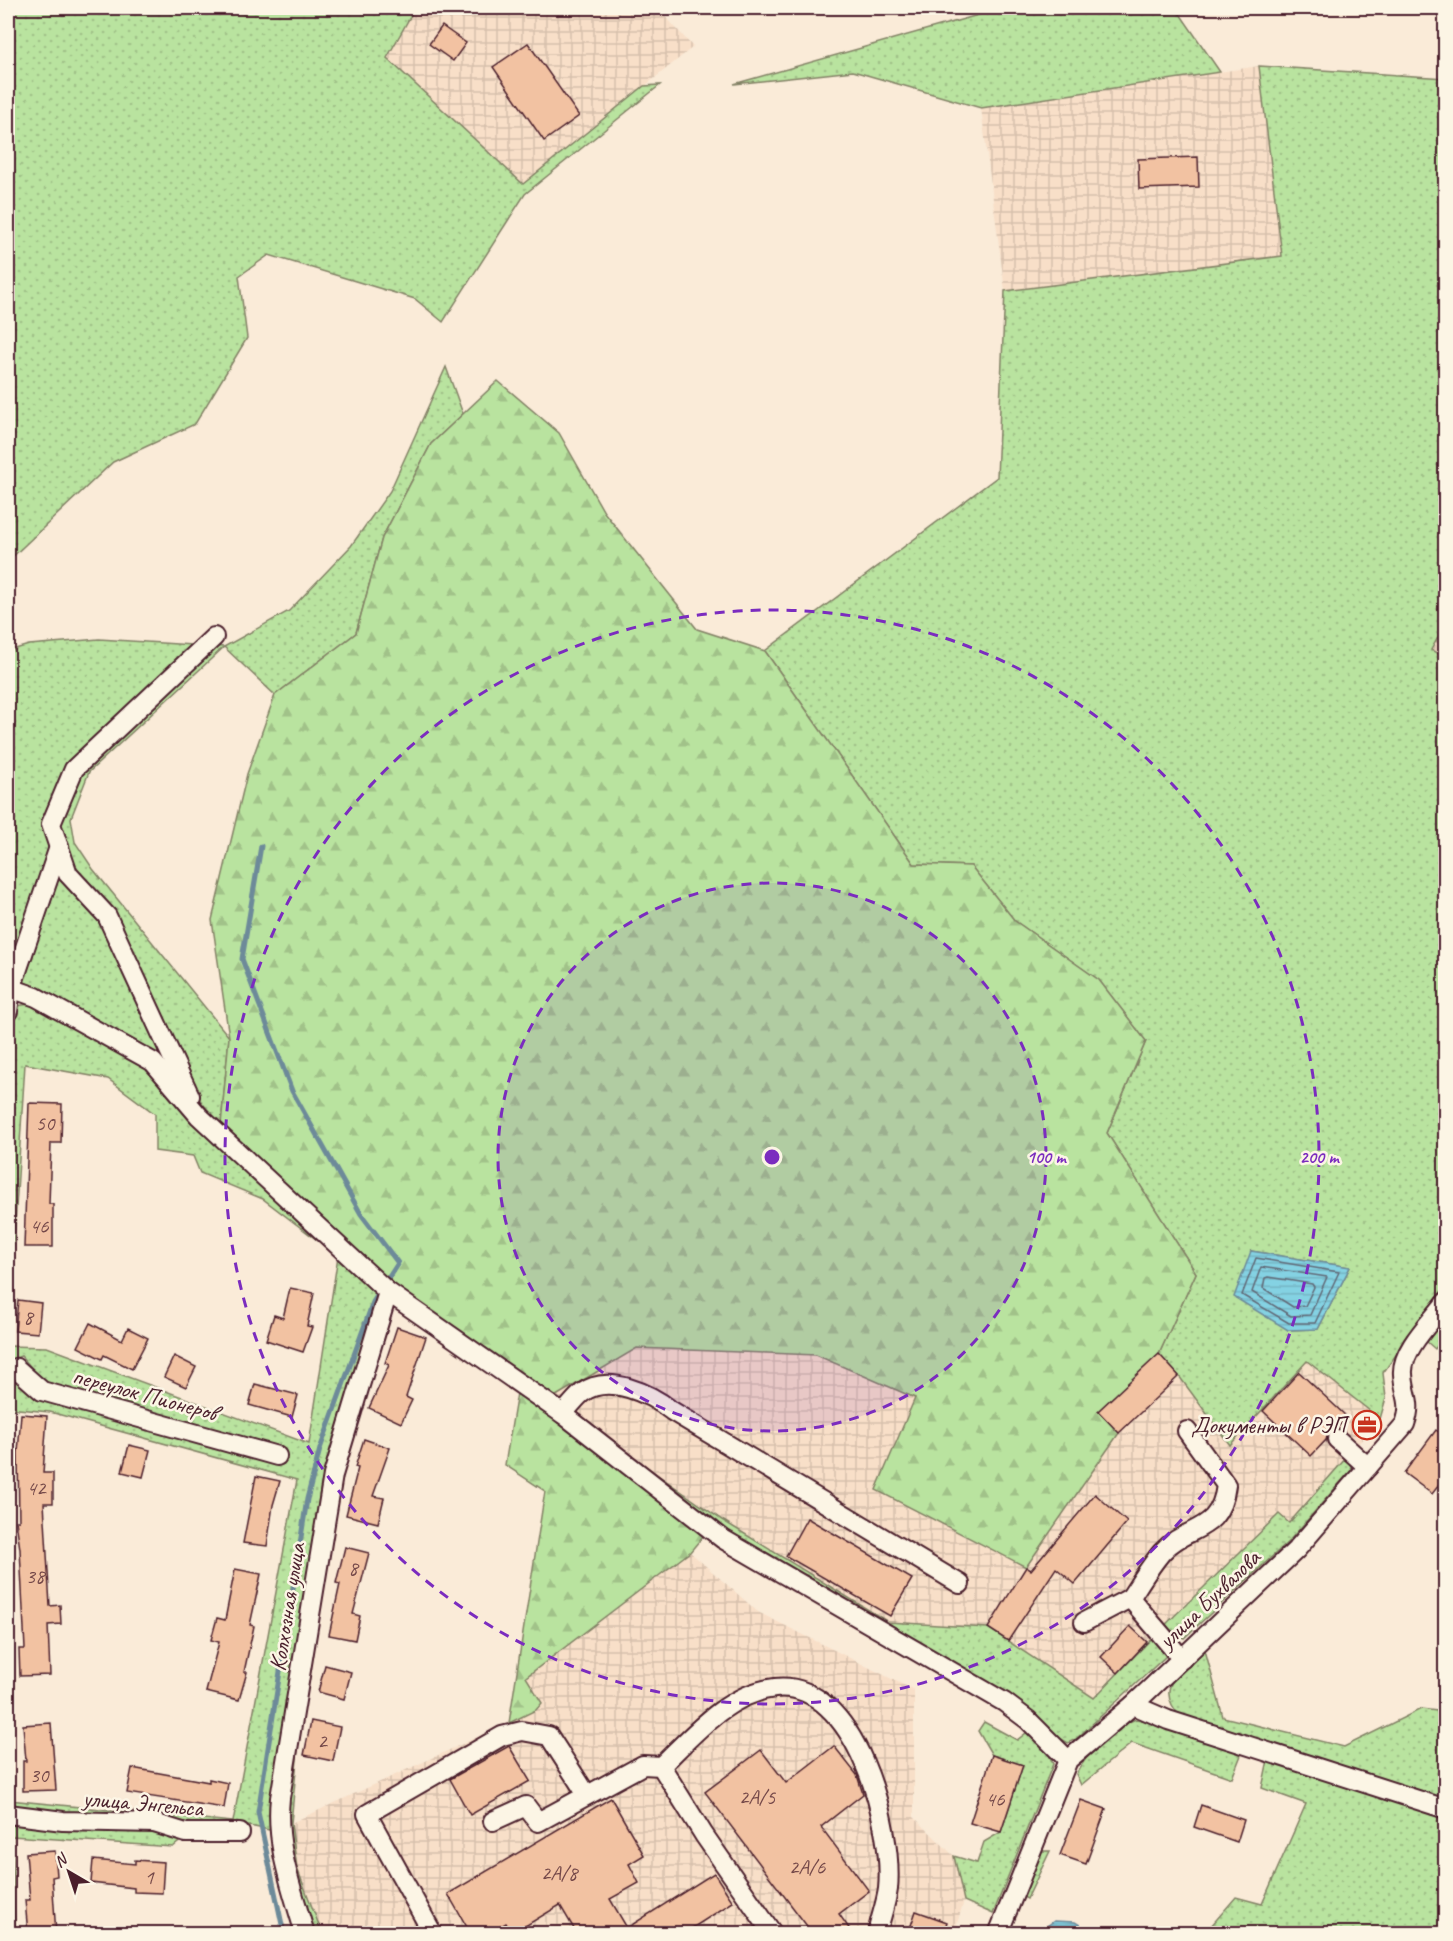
<svg xmlns="http://www.w3.org/2000/svg" width="1453" height="1941" font-family="Caveat,sans-serif">
<style>
.industrial{fill:url(#industrial-grid)}
.grass{fill:url(#grass-dots);stroke:#828165;stroke-width:1.5;fill-rule:evenodd}
.forest{fill:url(#forest-firs);stroke:#828165;stroke-width:1.5}
.water{fill:url(#water-rules);stroke:#6d8a99;stroke-width:1.5}
.lines{fill:none;stroke-linecap:round;stroke-linejoin:round}
.shore{stroke:#616775;stroke-width:1.5}
.stream{stroke:#6d8a99;stroke-width:5}
.building{fill:#f2c2a2;stroke:#4a1f2b;stroke-width:1.5}
.minor-casing{stroke:#4a1f2b;stroke-width:22}
.minor{stroke:#fcf5e5;stroke-width:18}
.ring{fill:none;stroke:#7b2cbf;stroke-width:3;stroke-dasharray:10 8}
.labels{text-anchor:middle;stroke-width:5;stroke-linejoin:round;paint-order:stroke}
.number-label{font-size:21px;fill:#744849}
.street-label{font-size:24px;fill:#4a1f2b;stroke:#fcf5e5}
.poi-label{font-size:24px;fill:#4a1f2b;stroke:#fcf5e5;text-anchor:end}
.centre{fill:#7b2cbf;stroke:#fcf5e5;stroke-width:3}
.ring-label{font-size:18px;text-anchor:middle;font-weight:bold;fill:#7b2cbf;stroke:#fcf5e5;stroke-width:5;stroke-linejoin:round;paint-order:stroke}
</style>
<defs>
<pattern id="industrial-grid" width="8" height="8" patternUnits="userSpaceOnUse" patternTransform="scale(1.5)"><rect width="8" height="8" fill="#f8dfc8"/><path d="M0 4h8M4 0v8" fill="none" stroke="#d6bfac"/></pattern>
<pattern id="grass-dots" width="8" height="8" patternUnits="userSpaceOnUse" patternTransform="scale(1.5)"><rect width="8" height="8" fill="#b9e39f"/><path d="M2 2h.1M6 6h.1" fill="none" stroke="#a1c289" stroke-width="1.8" stroke-linecap="round"/></pattern>
<pattern id="forest-firs" width="22" height="20" patternUnits="userSpaceOnUse" patternTransform="scale(1.5)"><rect width="22" height="20" fill="#b9e39f"/><path d="M5 1l3.5 6h-7zM16 11l3.5 6h-7z" fill="#a1c289"/></pattern>
<pattern id="water-rules" width="6" height="5" patternUnits="userSpaceOnUse" patternTransform="scale(1.5)"><rect width="6" height="5" fill="#84d2e3"/><path d="M0 2.5h6" fill="none" stroke="#74b4c3"/></pattern>
</defs>
<rect width="100%" height="100%" fill="#faebd8"/>
<filter id="ink" filterUnits="userSpaceOnUse"><feTurbulence type="fractalNoise" baseFrequency=".0167" numOctaves="2"/><feDisplacementMap in="SourceGraphic" scale="12" xChannelSelector="R" yChannelSelector="G"/><feConvolveMatrix kernelMatrix="1 2 1 2 8 2 1 2 1" color-interpolation-filters="sRGB"/></filter>
<g filter="url(#ink)">
<!-- industrial -->
<g class="industrial">
<path d="M415 8H658L693 47 523 185 387 58Z"/>
<path d="M1259 66 1282 256 1005 291 981 108Z"/>
<path d="M1445 623V658L1431 650Z"/>
<path d="M637 1348 816 1355 915 1398 1098 1411 1159 1354 1179 1376 1307 1361 1380 1419 1289 1523 1279 1515 1094 1698 988 1628 888 1622 722 1520 551 1399Z"/>
<path d="M690 1552 758 1612 914 1690V1817L954 1856 964 1901 954 1933H322L297 1868 291 1823 536 1710 542 1703 526 1677Z"/>
</g>
<!-- grass -->
<g class="grass">
<path d="M8 8H415L387 58 523 184 644 86 660 85 525 194 443 322 415 299 269 255 239 276 247 338 195 424 113 462 8 561Z"/>
<path d="M1003 8H1176L1220 72 981 108 853 71 734 84Z"/>
<path d="M1259 66 1445 78 1446 201 1442 248 1446 249V623L1431 650 1446 658V1285L1383 1373 1386 1398 1380 1419 1307 1361 1230 1445 1179 1376 1159 1354 1196 1273 1107 1133 1146 1041 1099 980 1015 921 971 866 914 864 765 651 997 477 1005 291 1282 256ZM1251 1251 1350 1267 1318 1329 1288 1330Z"/>
<path d="M446 367 463 414 431 444 382 538 356 633 275 695 224 647 89 772 71 818 75 842 93 869 229 1037 221 1125 164 1058 8 973V651L29 645 99 639 224 647 289 611 351 546 390 491Z"/>
<path d="M30 1004 149 1067 383 1294 321 1484 270 1830 249 1826 187 1829 8 1808V1670L9 1800 233 1822 297 1480 50 1412 8 1408V1381L12 1379 38 1397 45 1383 21 1356 8 1361V1346L47 1347 309 1444 338 1256 263 1199 200 1173 193 1156 155 1151V1114L108 1079 25 1064 8 1335V1050L16 1006Z"/>
<path d="M1445 1317V1335L1435 1349 1427 1342Z"/>
<path d="M571 1414 722 1520 888 1622 988 1628 1094 1698 1155 1635 1166 1656 1076 1739 1068 1743 726 1535Z"/>
<path d="M1347 1457 1352 1469 1289 1541 1184 1638 1164 1626 1279 1514 1289 1523Z"/>
<path d="M1205 1650 1223 1717 1344 1747 1421 1709 1445 1712V1804L1182 1718C1151 1686 1181 1673 1205 1650Z"/>
<path d="M303 1696 291 1823 297 1868 322 1933H309L282 1823Z"/>
<path d="M1136 1719 1165 1724 1243 1750 1232 1778 1132 1743 1081 1785 1076 1774C1088 1752 1112 1727 1136 1719Z"/>
<path d="M984 1722 1017 1740 1030 1730 1044 1743 1053 1764 993 1914 964 1901 954 1856 977 1863 984 1842 1001 1832 1023 1765 992 1755 978 1731Z"/>
<path d="M1268 1760 1445 1817V1933L1204 1934 1236 1897 1262 1904 1306 1804 1262 1788Z"/>
<path d="M8 1820 153 1828 184 1838 173 1847 12 1836 15 1933 8 1934Z"/>
<path d="M1042 1851H1050L1027 1899 1023 1897Z"/>
</g>
<!-- forest -->
<g class="forest">
<path d="M498 381 559 433 604 512 697 629 765 651 914 864 971 866 1015 921 1099 980 1146 1041 1107 1133 1196 1273 1159 1354 1098 1411 1119 1433 1026 1567 876 1490 915 1398 816 1355 637 1348 551 1399 391 1286 221 1125 229 1037 212 920 247 774 275 695 356 633 382 538 431 444Z"/>
<path d="M517 1393 558 1421 704 1535 690 1552 526 1677 542 1703 536 1710 509 1723 545 1491 505 1465Z"/>
</g>
<!-- water -->
<g class="water">
<path d="M1251 1251 1350 1267 1318 1329 1288 1330 1234 1297Z"/>
<path d="M1054 1921 1075 1922 1093 1933H1037Z"/>
</g>
<g class="lines">
<!-- shore -->
<g class="shore">
<path d="M1256 1258 1339 1272 1315 1323H1289L1242 1295Z"/>
<path d="M1261 1267 1327 1277 1310 1315 1291 1316 1252 1292Z"/>
<path d="M1268 1277 1312 1284 1314 1287 1305 1306 1293 1307 1263 1288 1265 1278Z"/>
</g>
<!-- stream -->
<path class="stream" d="M261 846 242 959 292 1091 361 1214 398 1263 373 1302 320 1449 307 1499 258 1812 284 1934"/>
</g>
<!-- building -->
<g class="building">
<path d="M442 26 466 43 453 61 429 44Z"/>
<path d="M528 43 579 116 544 141 493 67Z"/>
<path d="M1198 157 1199 187 1139 189 1138 159Z"/>
<path d="M29 1103 62 1104 61 1143H51L49 1204H53V1247H24Z"/>
<path d="M290 1288 314 1293 307 1326 312 1327 303 1352 266 1340 274 1315 283 1318Z"/>
<path d="M18 1300 41 1303 38 1333 15 1331Z"/>
<path d="M90 1323 122 1340 128 1328 148 1338 132 1369 104 1355 102 1359 78 1347Z"/>
<path d="M397 1327 426 1337 406 1397 412 1400 401 1423 369 1408 389 1365 385 1363Z"/>
<path d="M1159 1354 1179 1376 1119 1433 1098 1411Z"/>
<path d="M174 1356 196 1367 186 1387 164 1377Z"/>
<path d="M1299 1372 1347 1417 1337 1428 1329 1431 1326 1440 1311 1456 1263 1411Z"/>
<path d="M255 1384 298 1395 292 1417 249 1405Z"/>
<path d="M21 1414 47 1416 43 1473H53V1503H44L50 1606 60 1605 61 1624 48 1625 50 1675 20 1676 19 1649H25L20 1549 16 1521H19L18 1453Z"/>
<path d="M1436 1430 1446 1437V1476L1432 1494 1404 1473Z"/>
<path d="M364 1439 390 1448 373 1496 384 1498 378 1523 346 1515 358 1468 355 1467Z"/>
<path d="M129 1445 150 1450 143 1477 122 1472Z"/>
<path d="M256 1476 280 1481 273 1505 267 1546 243 1543Z"/>
<path d="M1095 1494 1127 1522 1075 1584 1056 1568 1008 1641 988 1628 1026 1567 1031 1570Z"/>
<path d="M807 1518 912 1579 890 1616 786 1556Z"/>
<path d="M345 1547 369 1553 353 1614 360 1616 355 1640 329 1635 340 1584 336 1583Z"/>
<path d="M235 1569 261 1574 250 1625 254 1626 244 1672H247L239 1700 206 1692 219 1642 211 1640 217 1618 225 1620Z"/>
<path d="M1130 1626 1147 1642 1118 1673 1101 1657Z"/>
<path d="M325 1665 351 1672 344 1699 318 1692Z"/>
<path d="M311 1721 340 1727 333 1761 304 1755Z"/>
<path d="M51 1723 56 1790 23 1791V1761H26L23 1725Z"/>
<path d="M509 1746 530 1781 470 1815 450 1779Z"/>
<path d="M834 1746 857 1775 863 1794 821 1827 869 1891 839 1914 853 1934H813L705 1792 761 1750 786 1783Z"/>
<path d="M992 1755 1023 1765 1001 1832 970 1823Z"/>
<path d="M132 1768 209 1782V1779L228 1783 224 1808 127 1793Z"/>
<path d="M611 1798 644 1855 629 1864 639 1883 610 1899 627 1928 714 1873 733 1902 683 1934H577L560 1905 512 1934 506 1923 488 1934H471L448 1894Z"/>
<path d="M1081 1800 1106 1809 1086 1864 1060 1855Z"/>
<path d="M1201 1805 1244 1820 1237 1842 1194 1827Z"/>
<path d="M55 1851 57 1876 52 1877 56 1934H28L25 1900H30L26 1853Z"/>
<path d="M93 1860 135 1864V1860L164 1862 162 1893 134 1892V1888L91 1883Z"/>
<path d="M916 1911 947 1922 943 1934H908Z"/>
</g>
<g class="lines">
<!-- minor casing -->
<g class="minor-casing">
<g id="minor">
<path d="M8 987 36 997 153 1062 199 1116 388 1292 563 1414 723 1539 1004 1702 1028 1720 1068 1760"/>
<path d="M8 1011 11 989 59 847"/>
<path d="M190 1096 107 916 68 874 51 824 74 769 214 637"/>
<path d="M8 1372 16 1368 42 1391 277 1456"/>
<path d="M563 1414C569 1407 575 1399 582 1393 608 1373 651 1394 672 1411L960 1584"/>
<path d="M1337 1439 1368 1467"/>
<path d="M1084 1622 1130 1598"/>
<path d="M1182 1659 1130 1598C1140 1583 1150 1566 1162 1552 1187 1524 1220 1535 1226 1485L1187 1431"/>
<path d="M1133 1705 1168 1720 1446 1809"/>
<path d="M661 1766C693 1735 728 1693 775 1688 856 1679 894 1829 888 1889 886 1904 880 1919 877 1934"/>
<path d="M8 1814 63 1821 154 1823 186 1833H240"/>
<path d="M493 1821 526 1806 538 1822 643 1765 661 1766 704 1835 773 1934"/>
<path d="M305 1934C292 1888 275 1846 280 1798L333 1475 388 1292"/>
<path d="M433 1934 367 1814 502 1736 522 1731 549 1736 587 1795"/>
<path d="M998 1934 1068 1760 1133 1705 1296 1550 1405 1424C1413 1401 1404 1396 1403 1374 1401 1350 1432 1321 1446 1302"/>
</g>
</g>
<!-- minor -->
<use href="#minor" class="minor"/>
</g>
</g>
<!-- distance rings -->
<circle cx="772" cy="1157" r="274" fill="#7b2cbf" fill-opacity=".12"/>
<g class="ring">
<circle cx="772" cy="1157" r="274"/>
<circle cx="772" cy="1157" r="547"/>
</g>
<!-- icons -->
<defs>
<g id="office-ring" transform="scale(1.5)"><circle r="9.5" fill="#fcf5e5" stroke="#c8321e" stroke-width="1.5"/><path d="M-6-3h4V-5.5h4V-3h4V5H-6ZM-1-4.5V-3h2v-1.5ZM-6 0V1H6V0Z" fill="#c8321e"/></g>
</defs>
<g fill-rule="evenodd">
<use href="#office-ring" x="1367" y="1425"/>
</g>
<g class="labels">
<!-- number labels -->
<g class="number-label">
<text x="45" y="1130">50</text>
<text x="39" y="1233">46</text>
<text x="28" y="1324">8</text>
<text x="36" y="1495">42</text>
<text x="353" y="1575">8</text>
<text x="35" y="1583">38</text>
<text x="322" y="1748">2</text>
<text x="39" y="1782">30</text>
<text x="757" y="1804">2А/5</text>
<text x="995" y="1806">46</text>
<text x="807" y="1874">2А/6</text>
<text x="559" y="1880">2А/8</text>
<text x="149" y="1884">1</text>
</g>
<!-- street labels -->
<g class="street-label">
<text transform="translate(145 1394) rotate(15)" y="8">переулок Пионеров</text>
<text transform="translate(1209 1599) rotate(-44)" y="8">улица Бухвалова</text>
<text transform="translate(287 1607) rotate(-81)" y="8">Колхозная улица</text>
<text transform="translate(143 1803) rotate(5)" y="8">улица Энгельса</text>
</g>
<!-- poi labels -->
<g class="poi-label">
<text x="1346" y="1433">Документы в РЭП</text>
</g>
</g>
<circle cx="772" cy="1157" r="9" class="centre"/>
<g class="ring-label">
<text x="1046" y="1163">100 m</text>
<text x="1319" y="1163">200 m</text>
</g>
<!-- margin -->
<rect width="1453" height="1941" fill="none" stroke="#fcf5e5" stroke-width="30"/>
<rect x="15" y="15" width="1423" height="1911" fill="none" stroke="#4a1f2b" stroke-width="2" filter="url(#ink)"/>
<!-- north arrow -->
<g transform="translate(69 1872) rotate(321)" stroke="#fcf5e5" stroke-width="4.5" paint-order="stroke">
<path d="M0-4.5L10 22L0 15L-10 22Z" fill="#4a1f2b"/>
<text y="-9" font-size="16" font-weight="bold" text-anchor="middle" fill="#4a1f2b">N</text>
</g>
</svg>
